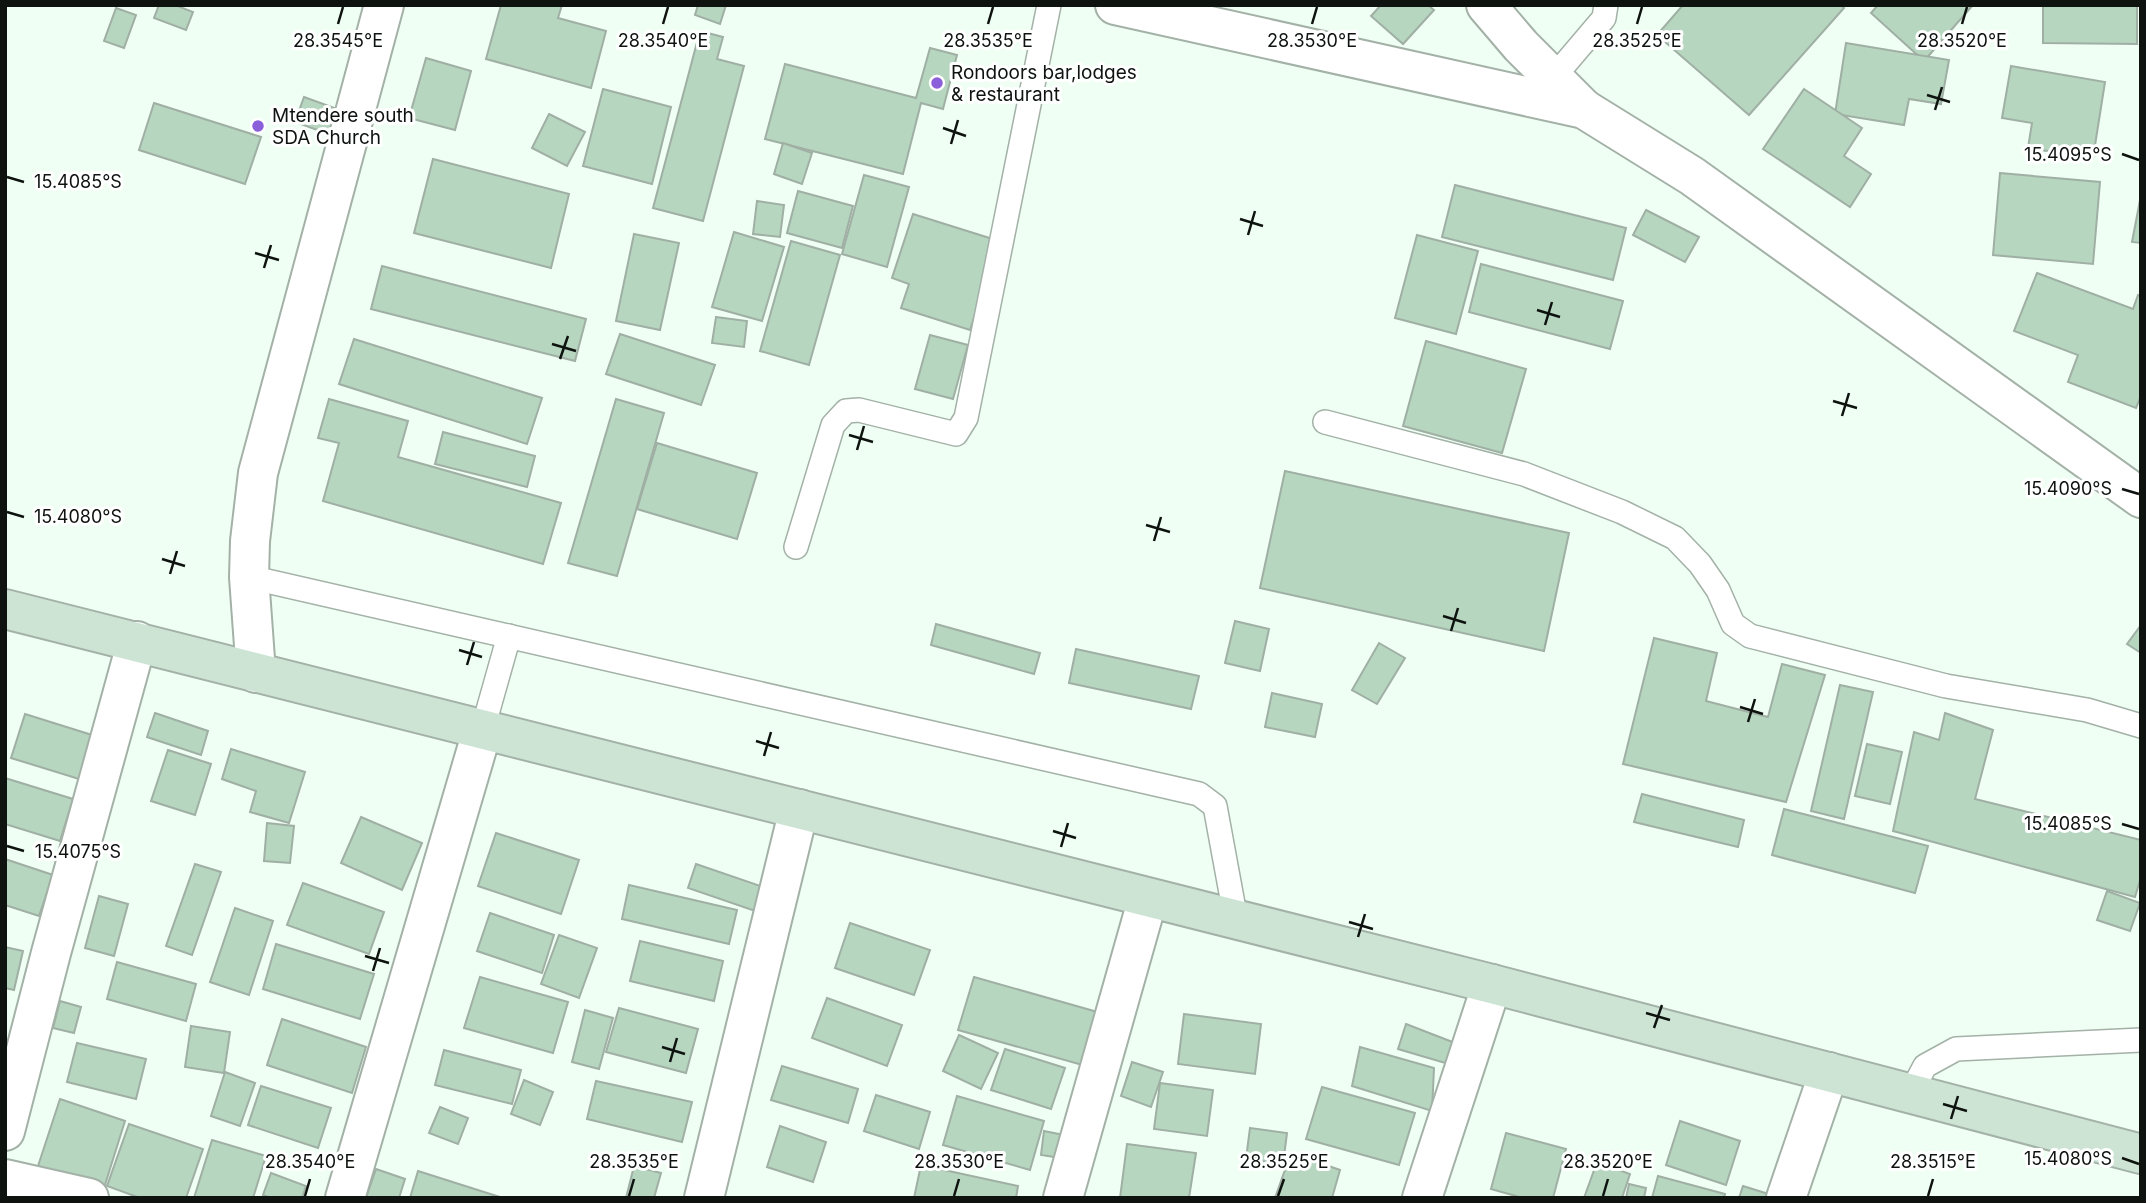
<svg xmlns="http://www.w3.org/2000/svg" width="2146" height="1203" font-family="Inter,sans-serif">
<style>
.building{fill:#b6d6c0;stroke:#a0afa4;stroke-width:2}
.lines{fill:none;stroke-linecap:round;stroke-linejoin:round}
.lane-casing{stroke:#a3b1a7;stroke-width:26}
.street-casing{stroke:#a3b1a7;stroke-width:42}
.secondary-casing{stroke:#a3b1a7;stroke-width:42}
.lane{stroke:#fff;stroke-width:23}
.street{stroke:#fff;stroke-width:38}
.secondary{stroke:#cde4d5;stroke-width:38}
.ticks{fill:none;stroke:#0e1310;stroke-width:2.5}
.poi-dot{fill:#8a5fd9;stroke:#fff;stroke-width:2.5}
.labels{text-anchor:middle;stroke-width:6;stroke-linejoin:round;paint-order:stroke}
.poi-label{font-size:19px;fill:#0e1310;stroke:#fff;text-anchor:start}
.ticks-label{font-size:18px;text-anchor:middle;fill:#0e1310;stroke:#fff;stroke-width:6;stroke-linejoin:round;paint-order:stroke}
</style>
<rect width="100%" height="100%" fill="#effff4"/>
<!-- building -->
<g class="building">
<path d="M159 5H175L193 12 186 30 154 18Z"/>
<path d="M501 5H562L558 18 606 31 591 88 486 59Z"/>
<path d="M698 5H726L720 24 695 15Z"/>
<path d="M1381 5H1428L1434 10 1403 44 1371 16Z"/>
<path d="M1683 5H1841L1844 8 1749 115 1657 35Z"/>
<path d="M1878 5H1973L1924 61 1871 13Z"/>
<path d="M2043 5H2137V44L2043 43Z"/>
<path d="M116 8 136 15 124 48 104 41Z"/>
<path d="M700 31 723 37 717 59 744 66 703 221 653 208Z"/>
<path d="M1846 43 1949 60 1941 104 1909 99 1904 125 1835 114Z"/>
<path d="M930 48 957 55 943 109 921 103 903 174 765 139 785 64 916 98Z"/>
<path d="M426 58 471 71 455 130 409 118Z"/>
<path d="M2011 66 2105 82 2093 158 2028 148 2032 123 2002 118Z"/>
<path d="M603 89 671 107 652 184 583 166Z"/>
<path d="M1804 89 1862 128 1844 156 1871 174 1850 207 1763 149Z"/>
<path d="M304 97 340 110 331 135 295 122Z"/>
<path d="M154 103 261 137 245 184 139 150Z"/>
<path d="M549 114 585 132 567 166 532 148Z"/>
<path d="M783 143 812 153 802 184 774 174Z"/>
<path d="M433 159 569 194 551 268 414 233Z"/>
<path d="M2000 173 2100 182 2093 264 1993 255Z"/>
<path d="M864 175 909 187 887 267 842 254Z"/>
<path d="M1455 185 1626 228 1613 280 1442 237Z"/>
<path d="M798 191 853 206 842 248 787 233Z"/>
<path d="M2141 195V243L2132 242Z"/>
<path d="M757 201 784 205 780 237 753 234Z"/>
<path d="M1646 210 1699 237 1685 262 1633 235Z"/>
<path d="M913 214 999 241 970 330 901 308 909 284 892 278Z"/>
<path d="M734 232 784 247 762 321 712 307Z"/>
<path d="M634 234 679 243 660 330 616 321Z"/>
<path d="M1417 235 1478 251 1456 334 1395 318Z"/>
<path d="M791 241 840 255 809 365 760 351Z"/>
<path d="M1481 264 1623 301 1610 349 1469 312Z"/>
<path d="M382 266 586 319 575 361 371 309Z"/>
<path d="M2037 273 2133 309 2138 295 2141 296V396L2136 408 2068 382 2078 355 2014 331Z"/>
<path d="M716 317 747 321 744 347 712 343Z"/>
<path d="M620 334 715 365 701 405 606 374Z"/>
<path d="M930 335 968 345 953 399 915 389Z"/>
<path d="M354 339 542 398 527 444 339 384Z"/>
<path d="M1426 341 1526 369 1502 453 1403 426Z"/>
<path d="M329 399 408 421 398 457 561 503 543 564 323 501 339 443 318 438Z"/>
<path d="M616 399 664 413 617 576 568 563Z"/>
<path d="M443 432 535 456 527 487 435 464Z"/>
<path d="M657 443 757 473 737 539 637 509Z"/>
<path d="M1285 471 1569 533 1544 651 1260 588Z"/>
<path d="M1235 621 1269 629 1260 671 1225 663Z"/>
<path d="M936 624 1040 653 1034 674 931 645Z"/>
<path d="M2141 625V653L2127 644Z"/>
<path d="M1654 638 1717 653 1706 701 1768 717 1782 664 1825 675 1786 802 1623 764Z"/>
<path d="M1379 643 1405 658 1377 704 1352 690Z"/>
<path d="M1076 649 1199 676 1191 709 1069 683Z"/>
<path d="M1840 685 1873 692 1844 819 1811 811Z"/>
<path d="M1272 693 1322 704 1315 737 1265 727Z"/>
<path d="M155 713 208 731 201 755 147 737Z"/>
<path d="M1945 713 1993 730 1975 799 2141 840V877L2135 897 1893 831 1914 732 1939 740Z"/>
<path d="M25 714 92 735 79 779 11 758Z"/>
<path d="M1867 744 1902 752 1890 804 1855 796Z"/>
<path d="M231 749 305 772 289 823 250 812 256 791 222 779Z"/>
<path d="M168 750 211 764 195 815 151 801Z"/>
<path d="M5 778 73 799 60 841 5 824Z"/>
<path d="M1642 794 1744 820 1738 847 1634 822Z"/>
<path d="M1784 809 1928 846 1915 893 1772 855Z"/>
<path d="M361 817 422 843 402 890 341 863Z"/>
<path d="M267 823 294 826 290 863 264 861Z"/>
<path d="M496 833 579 860 561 914 478 886Z"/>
<path d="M5 859 53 875 39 916 5 905Z"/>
<path d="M195 864 221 872 192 955 166 946Z"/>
<path d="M696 864 769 889 761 913 688 888Z"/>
<path d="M303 883 384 912 369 954 287 925Z"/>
<path d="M629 885 737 910 729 944 622 919Z"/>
<path d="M2107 891 2140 903 2130 931 2097 920Z"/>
<path d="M99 896 128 904 114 956 85 948Z"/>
<path d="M235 908 273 921 249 995 210 982Z"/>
<path d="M490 913 554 935 542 973 477 951Z"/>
<path d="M850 923 930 950 914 995 835 968Z"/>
<path d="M559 935 597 948 579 998 541 984Z"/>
<path d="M640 941 723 961 714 1001 630 981Z"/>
<path d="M276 944 374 974 360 1019 263 989Z"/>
<path d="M5 947 23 951 14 990 5 988Z"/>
<path d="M117 962 196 984 186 1021 107 999Z"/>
<path d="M480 977 568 1002 553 1053 464 1028Z"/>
<path d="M974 977 1101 1013 1086 1066 958 1030Z"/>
<path d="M827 998 902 1025 887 1066 812 1038Z"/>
<path d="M60 1001 81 1007 74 1033 53 1028Z"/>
<path d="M619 1008 698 1029 686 1073 606 1052Z"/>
<path d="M585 1010 613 1018 599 1069 572 1062Z"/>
<path d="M1184 1014 1261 1024 1255 1074 1178 1064Z"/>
<path d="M282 1019 366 1047 352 1093 267 1065Z"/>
<path d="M1406 1024 1455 1043 1452 1065 1398 1049Z"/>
<path d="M191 1026 230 1032 224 1073 185 1067Z"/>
<path d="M959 1035 998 1053 981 1089 943 1071Z"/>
<path d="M77 1043 146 1059 136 1099 67 1082Z"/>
<path d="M1360 1047 1434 1068 1432 1111 1352 1086Z"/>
<path d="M1005 1049 1065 1068 1051 1109 991 1090Z"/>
<path d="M444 1050 521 1070 512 1104 435 1085Z"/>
<path d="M1132 1062 1163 1072 1151 1107 1121 1096Z"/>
<path d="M782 1066 858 1089 848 1123 771 1100Z"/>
<path d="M225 1072 255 1083 240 1126 211 1116Z"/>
<path d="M524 1080 553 1092 540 1125 511 1114Z"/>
<path d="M596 1081 692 1102 682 1142 587 1119Z"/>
<path d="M1160 1083 1213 1090 1207 1136 1154 1129Z"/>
<path d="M261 1086 331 1108 318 1148 248 1125Z"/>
<path d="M1322 1087 1415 1113 1399 1165 1306 1139Z"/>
<path d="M876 1095 930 1112 919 1149 864 1131Z"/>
<path d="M957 1096 1044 1121 1030 1170 943 1145Z"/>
<path d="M60 1099 125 1121 104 1188 38 1166Z"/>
<path d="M440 1107 468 1118 458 1144 429 1133Z"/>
<path d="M1680 1121 1740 1141 1726 1185 1666 1165Z"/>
<path d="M129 1124 203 1149 186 1198H140L107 1186Z"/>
<path d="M780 1126 826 1142 813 1182 767 1167Z"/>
<path d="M1250 1128 1287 1133 1283 1164 1246 1159Z"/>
<path d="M1044 1131 1064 1135 1061 1158 1041 1155Z"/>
<path d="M1506 1133 1566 1149 1553 1198H1523L1491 1189Z"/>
<path d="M212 1140 266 1156 253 1198H194Z"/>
<path d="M1127 1144 1196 1153 1189 1198H1120Z"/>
<path d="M1291 1153 1340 1170 1332 1198H1275Z"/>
<path d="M1597 1162 1630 1174 1622 1198H1584Z"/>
<path d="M921 1165 1018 1186 1016 1198H914Z"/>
<path d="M634 1166 661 1173 654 1198H626Z"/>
<path d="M376 1169 405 1179 399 1198H366Z"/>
<path d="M418 1171 503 1198H410Z"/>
<path d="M271 1173 306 1186 302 1198H271L263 1195Z"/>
<path d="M1658 1176 1725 1194 1724 1198H1652Z"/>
<path d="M1629 1184 1646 1188 1644 1198H1626Z"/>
<path d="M1743 1186 1775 1196V1198H1739Z"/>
</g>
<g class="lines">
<!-- lane casing -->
<g class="lane-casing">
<g id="lane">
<path d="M1553 78 1604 18 1606 5"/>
<path d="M1325 422 1524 474 1622 512 1675 538 1700 564 1718 590 1733 624 1750 636 1946 686 2087 710 2141 726"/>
<path d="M796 547 833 425 846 411 859 410 956 434 966 418 1049 5"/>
<path d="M249 577 1199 794 1215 806 1236 920"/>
<path d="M483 728 509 636"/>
<path d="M1910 1094 1925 1066 1956 1049 2141 1040"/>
</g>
</g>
<!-- street casing -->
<g class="street-casing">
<g id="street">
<path d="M1115 5 1584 109 1692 176 2141 498"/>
<path d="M1486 5 1521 46 1584 109"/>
<path d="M256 673 249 577 250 541 258 473 384 5"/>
<path d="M5 1131 51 953 137 641"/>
<path d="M5 1179 89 1198"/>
<path d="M345 1198 483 728"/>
<path d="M704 1198 799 809"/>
<path d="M1063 1198 1148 898"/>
<path d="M1422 1198 1492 984"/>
<path d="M1786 1198 1829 1072"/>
</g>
</g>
<!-- secondary casing -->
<g class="secondary-casing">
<path id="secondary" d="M5 609 1492 984 2141 1154"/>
</g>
<!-- lane -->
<use href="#lane" class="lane"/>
<!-- street -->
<use href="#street" class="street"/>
<!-- secondary -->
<use href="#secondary" class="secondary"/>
</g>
<!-- ticks -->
<path class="ticks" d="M338 24 343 7M663 24 668 7M988 24 993 7M1312 24 1317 7M1637 24 1642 7M1962 24 1967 7M1927 95 1950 102M1935 110 1942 87M943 128 966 136M951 144 958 120M2122 154 2139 160M7 177 24 182M1240 219 1263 226M1248 235 1255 211M255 253 279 260M264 268 271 245M1537 310 1560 317M1545 325 1552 302M552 344 576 351M560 359 568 336M1833 401 1857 408M1842 416 1849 393M849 435 873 442M857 450 864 426M2122 489 2139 494M7 512 24 517M1146 525 1170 532M1154 541 1161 517M162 559 185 566M170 574 177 551M1443 616 1466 623M1451 631 1458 608M459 650 482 657M467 665 474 642M1740 707 1763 714M1748 722 1755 699M756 741 779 748M764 756 771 732M2122 824 2139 829M1053 831 1076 838M7 846 24 851M1061 847 1068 823M1349 922 1373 929M1358 937 1365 914M365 956 389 963M373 971 380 948M1646 1013 1670 1020M1654 1028 1662 1005M662 1047 685 1054M670 1062 677 1038M1943 1104 1967 1111M1951 1119 1958 1096M2122 1158 2139 1164M305 1196 310 1179M629 1196 634 1179M954 1196 959 1179M1278 1196 1284 1179M1603 1196 1608 1179M1928 1196 1933 1179"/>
<!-- markers -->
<g class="poi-dot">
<circle cx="937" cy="83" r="7"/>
<circle cx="258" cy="126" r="7"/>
</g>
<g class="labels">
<!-- poi labels -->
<g class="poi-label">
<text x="951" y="79">Rondoors bar,lodges<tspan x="951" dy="22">&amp; restaurant</tspan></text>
<text x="272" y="122">Mtendere south<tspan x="272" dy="22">SDA Church</tspan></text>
</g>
</g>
<g class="ticks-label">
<text x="338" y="47">28.3545°E</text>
<text x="663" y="47">28.3540°E</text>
<text x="988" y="47">28.3535°E</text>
<text x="1312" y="47">28.3530°E</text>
<text x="1637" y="47">28.3525°E</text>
<text x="1962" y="47">28.3520°E</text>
<text x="2068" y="161">15.4095°S</text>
<text x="78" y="188">15.4085°S</text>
<text x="2068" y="495">15.4090°S</text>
<text x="78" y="523">15.4080°S</text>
<text x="2068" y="830">15.4085°S</text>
<text x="78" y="858">15.4075°S</text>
<text x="2068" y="1165">15.4080°S</text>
<text x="310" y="1168">28.3540°E</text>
<text x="634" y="1168">28.3535°E</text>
<text x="959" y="1168">28.3530°E</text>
<text x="1284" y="1168">28.3525°E</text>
<text x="1608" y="1168">28.3520°E</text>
<text x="1933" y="1168">28.3515°E</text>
</g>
<!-- border -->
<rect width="2146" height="1203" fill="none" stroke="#0e1310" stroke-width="14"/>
</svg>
